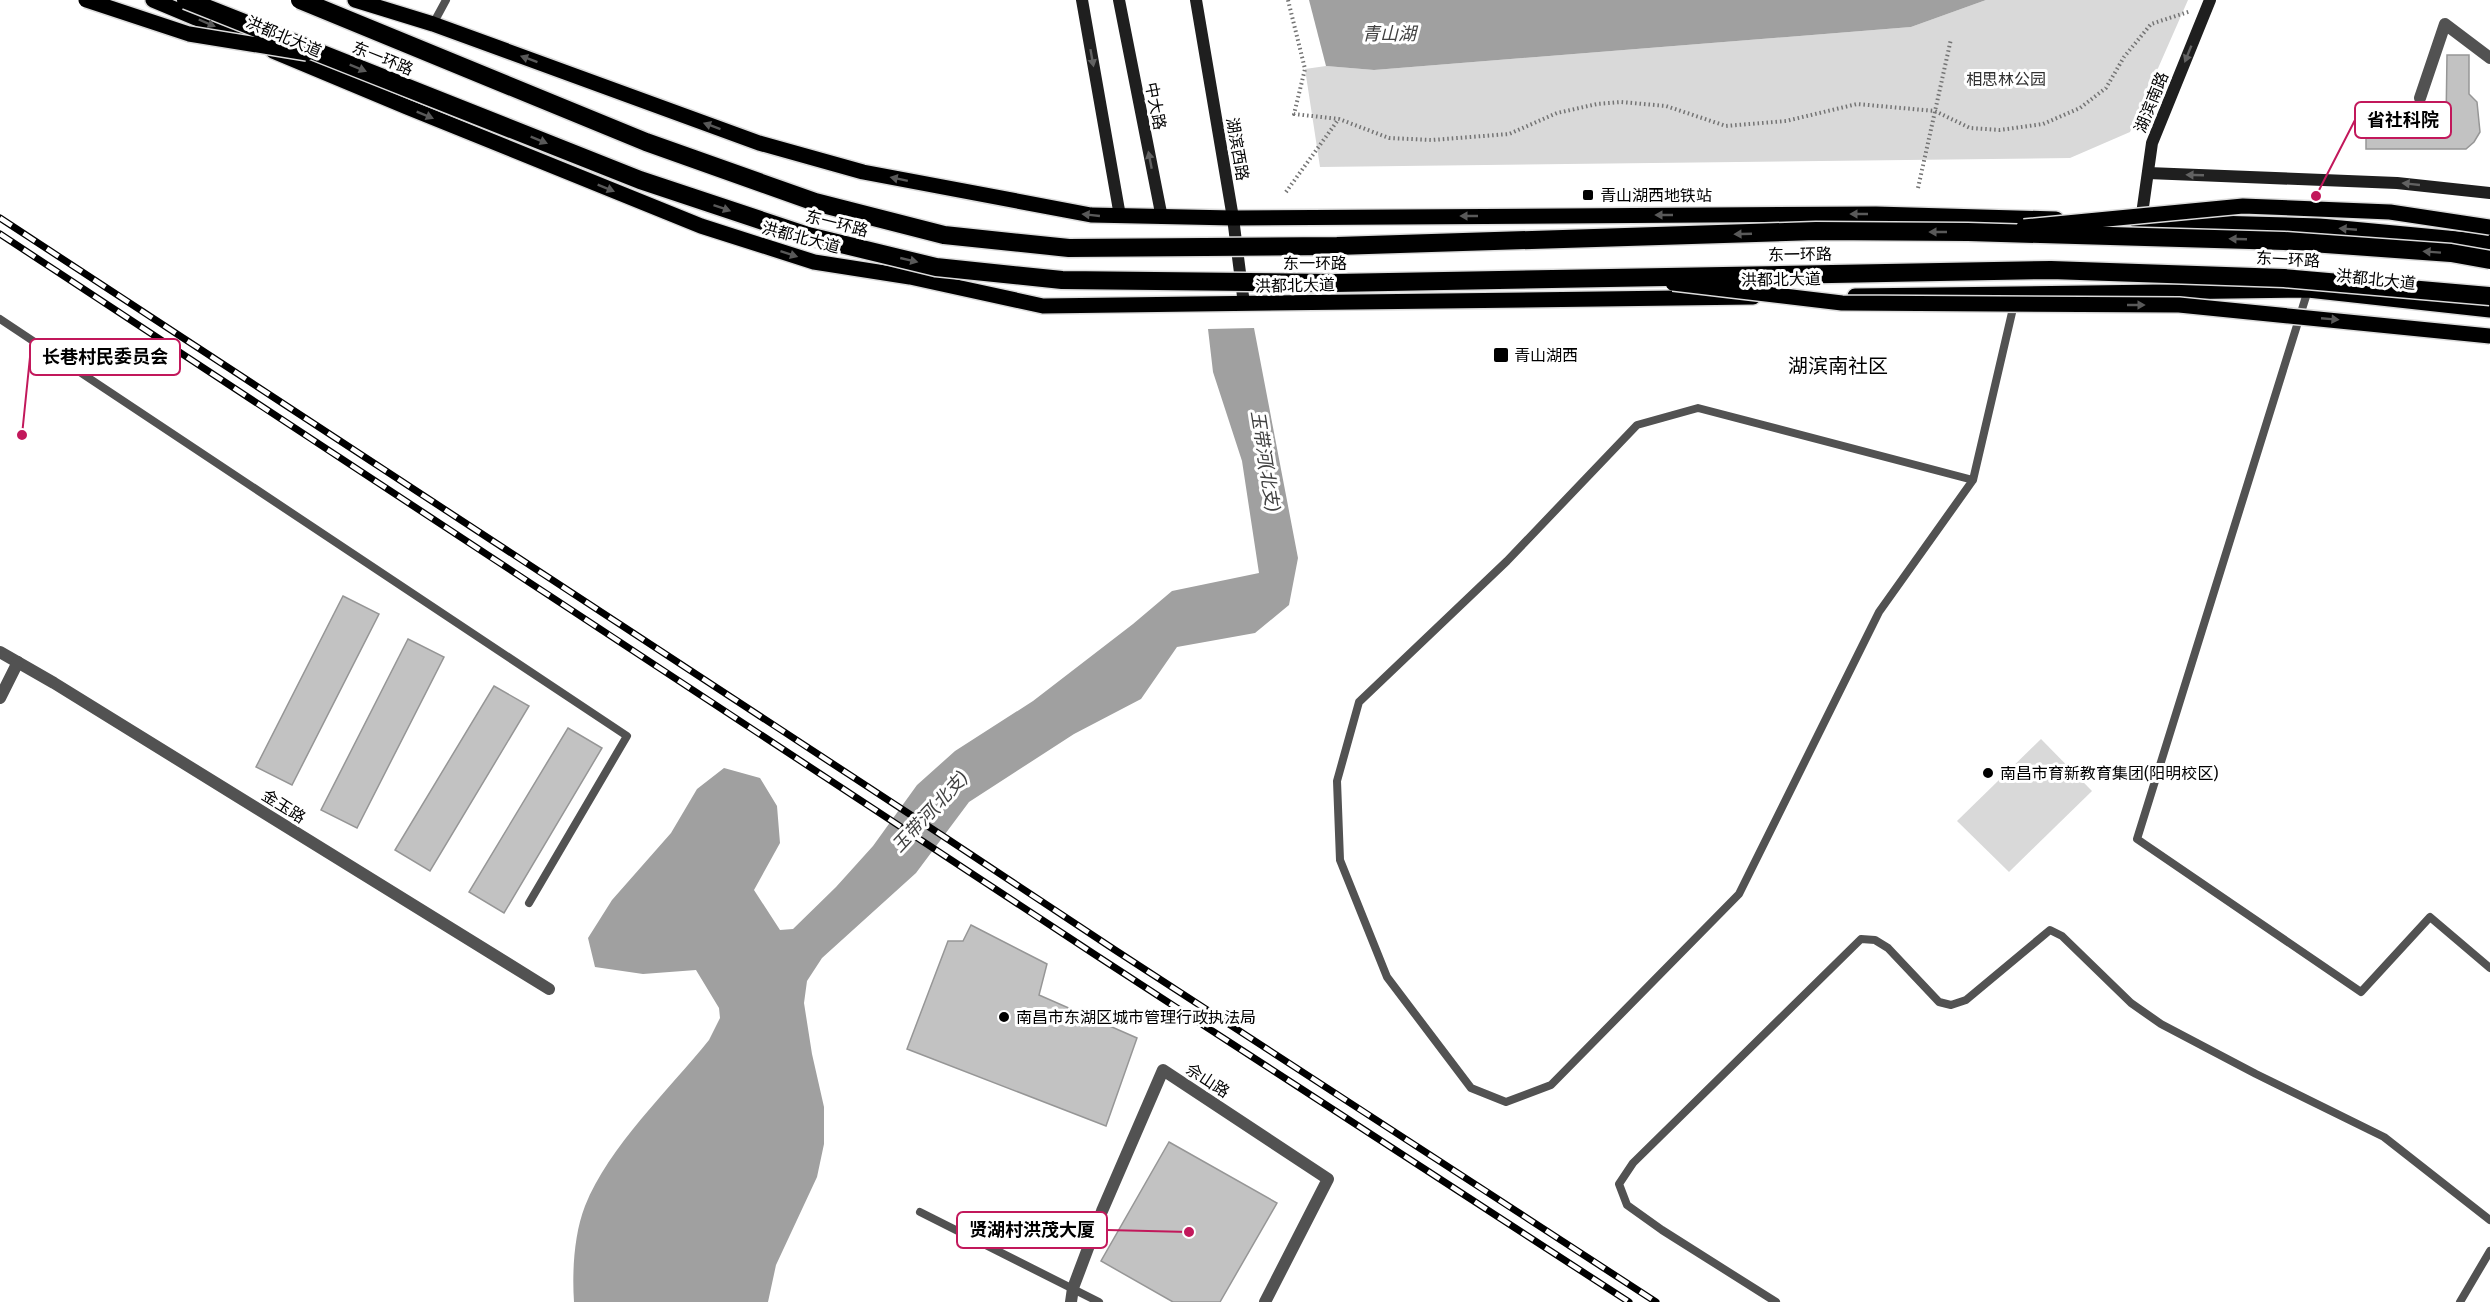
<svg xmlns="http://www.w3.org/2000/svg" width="2490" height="1302" font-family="'Fira Sans','Noto Sans SC',sans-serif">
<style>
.green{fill:#d9d9d9}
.water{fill:#a0a0a0}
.building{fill:#c2c2c2;stroke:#969696;stroke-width:1.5}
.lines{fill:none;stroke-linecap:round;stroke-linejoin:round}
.primary-casing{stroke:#dbdbdb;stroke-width:18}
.path{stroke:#747474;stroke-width:4;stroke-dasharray:1.5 3;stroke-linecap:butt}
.lane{stroke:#525252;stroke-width:8}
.street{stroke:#525252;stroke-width:12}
.secondary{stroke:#1f1f1f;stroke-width:12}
.primary{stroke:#000;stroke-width:15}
.rail-casing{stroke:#000;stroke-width:7}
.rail{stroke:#fff;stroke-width:4.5;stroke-dasharray:14;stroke-linecap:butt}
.primary-bridge-casing{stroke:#dbdbdb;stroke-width:18;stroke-linecap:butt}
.highway-bridge-casing{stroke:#dbdbdb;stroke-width:21;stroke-linecap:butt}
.primary-bridge{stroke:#000;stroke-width:15}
.highway-bridge{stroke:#000;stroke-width:18}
.oneway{fill:#595959}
.oneway2{fill:#626262}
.poi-dot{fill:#000;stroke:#fff;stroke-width:2}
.labels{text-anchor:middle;stroke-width:6;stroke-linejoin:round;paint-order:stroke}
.street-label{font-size:16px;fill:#000;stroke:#fff}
.park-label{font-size:16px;fill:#303030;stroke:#fff}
.poi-label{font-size:16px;fill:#000;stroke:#fff;text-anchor:start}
.water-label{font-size:18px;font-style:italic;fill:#414141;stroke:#fff}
.quarter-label{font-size:20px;fill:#000;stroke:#fff}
.leader{fill:none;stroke:#c2185b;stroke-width:2}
.callout-dot{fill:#c2185b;stroke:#fff;stroke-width:2}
.callout{fill:#fff;stroke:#c2185b;stroke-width:2}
.callout-label{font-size:18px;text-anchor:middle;font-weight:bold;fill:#000}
</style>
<rect width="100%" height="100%" fill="#fff"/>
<!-- green -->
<g class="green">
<path d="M1986 0H2188L2130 132 2070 158 1320 167 1305 69 1326 66 1374 70 1911 27Z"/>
<path d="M2041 739 2092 791 2009 872 1957 821Z"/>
</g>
<!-- water -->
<g class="water">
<path d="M1309 0H1986L1911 27 1374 70 1326 66Z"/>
<path d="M1254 328 1298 558 1289 605 1255 633 1177 647 1141 699 1074 734 969 802 916 873 822 958 807 981 804 1003 812 1054 824 1107V1144L817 1177 776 1265 768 1302H574C572 1272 574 1234 585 1206 609 1146 669 1090 709 1040L720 1018 719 1008 696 970 643 974 595 967 588 938 612 900 671 833 697 789 724 768 760 778 777 806 780 843 754 890 780 930 793 929 836 887 873 846 917 785 955 751 1033 701 1133 624 1172 591 1259 573 1242 461 1213 372 1208 329Z"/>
</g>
<!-- building -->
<g class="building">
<path d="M2447 55H2469V94L2477 102 2480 132 2474 142 2466 149H2366V123H2446Z"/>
<path d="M343 596 379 614 292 785 256 767Z"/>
<path d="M408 639 444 657 357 828 321 810Z"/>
<path d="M494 686 529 706 430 871 395 850Z"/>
<path d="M568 728 602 748 504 913 469 892Z"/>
<path d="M971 925 1047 964 1039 995 1137 1038 1106 1126 907 1049 948 941H963Z"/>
<path d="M1169 1142 1277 1203 1220 1302H1173L1101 1261Z"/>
</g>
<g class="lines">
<!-- primary casing -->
<g class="primary-casing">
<g id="primary">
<path d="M153 0 251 41"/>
<path d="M355 0 433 24 759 143 863 172 1091 215 1233 218 1876 214 2056 219"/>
<path d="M273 51 407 107 701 226 814 262 910 277 1043 306 1753 297"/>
<path d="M2137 221 2320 226 2490 242"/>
<path d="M1855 296 2308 290 2490 310"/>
</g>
</g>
<!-- path -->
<g class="path">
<path d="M1288 0 1305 69 1294 114 1339 119 1389 138 1432 140 1509 134 1557 113 1597 104 1621 102 1666 106 1726 126 1786 121 1857 104 1935 111 1970 128 2000 130 2043 124 2080 108 2106 88 2124 57 2151 24 2191 11"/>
<path d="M1918 188 1951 39"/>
<path d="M1286 192 1338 120"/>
</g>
<!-- lane -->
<g class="lane">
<path d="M433 24 446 0"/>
<path d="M2308 290 2137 839 2361 992 2430 917 2490 968"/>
<path d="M0 319 627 736 529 903"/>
<path d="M1973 480 1698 408 1637 425 1507 561 1359 702 1337 781 1340 860 1387 977 1471 1088 1506 1102 1551 1085 1739 894 1879 612 1973 480 2014 304"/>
<path d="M920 1212 1099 1302"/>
<path d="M1776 1302 1662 1230 1627 1205 1619 1184 1633 1163 1861 939 1875 940 1888 948 1939 1002 1951 1005 1966 1000 2050 930 2062 936 2131 1003 2161 1024 2256 1074 2384 1137 2490 1220"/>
<path d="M2460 1302 2490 1251"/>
</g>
<!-- street -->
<g class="street">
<path d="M2420 98 2445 24 2490 58"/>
<path d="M0 652 54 683 549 989"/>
<path d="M0 698 18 662"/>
<path d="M1071 1302 1073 1288 1102 1211 1163 1070 1328 1179 1265 1302"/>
</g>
<!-- secondary -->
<g class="secondary">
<path d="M1082 0 1120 216"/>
<path d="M1119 0 1162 218"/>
<path d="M1196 0 1233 218 1244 304"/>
<path d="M2148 173 2397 183 2490 193"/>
<path d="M2141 221 2152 143 2210 0"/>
</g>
<!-- primary -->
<use href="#primary" class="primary"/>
<!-- rail casing -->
<g class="rail-casing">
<g id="rail">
<path d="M0 218 946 838 1115 950 1656 1302"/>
<path d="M0 234 1094 954 1629 1302"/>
</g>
</g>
<!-- rail -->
<use href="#rail" class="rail"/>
<!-- primary-bridge casing -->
<g class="primary-bridge-casing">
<g id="primary-bridge">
<path d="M86 0 189 34 307 53"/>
<path d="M2024 227 2243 206 2390 212 2490 227"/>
<path d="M1673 283 1842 303 2179 305 2490 336"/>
</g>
</g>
<!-- highway-bridge casing -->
<g class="highway-bridge-casing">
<g id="highway-bridge">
<path d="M186 0 640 180 808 236 936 267 1062 280 1334 283 2051 270 2284 278 2490 296"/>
<path d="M300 0 646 142 815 202 944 235 1069 248 1337 246 1816 231 1968 232 2284 241 2451 253 2490 260"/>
</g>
</g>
<!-- primary-bridge -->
<use href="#primary-bridge" class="primary-bridge"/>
<!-- highway-bridge -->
<use href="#highway-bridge" class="highway-bridge"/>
</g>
<!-- one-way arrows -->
<defs><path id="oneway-solid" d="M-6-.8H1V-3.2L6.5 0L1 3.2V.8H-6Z" transform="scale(1.5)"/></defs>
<g class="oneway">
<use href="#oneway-solid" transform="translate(207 23) rotate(23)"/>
<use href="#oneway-solid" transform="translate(529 59) rotate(-160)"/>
<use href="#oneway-solid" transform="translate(358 68) rotate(22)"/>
<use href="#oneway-solid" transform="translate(425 115) rotate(22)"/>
<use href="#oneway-solid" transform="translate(712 126) rotate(-160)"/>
<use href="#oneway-solid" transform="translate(539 140) rotate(22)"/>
<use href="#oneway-solid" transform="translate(899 179) rotate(-168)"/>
<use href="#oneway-solid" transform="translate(606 188) rotate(22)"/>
<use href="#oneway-solid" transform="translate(722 208) rotate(19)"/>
<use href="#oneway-solid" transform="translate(1859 214) rotate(180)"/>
<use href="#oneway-solid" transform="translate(1091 215) rotate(-174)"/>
<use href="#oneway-solid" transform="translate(1664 215) rotate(180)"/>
<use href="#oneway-solid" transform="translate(1469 216) rotate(180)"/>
<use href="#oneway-solid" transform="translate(2348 229) rotate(-175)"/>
<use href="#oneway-solid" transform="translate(1938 232) rotate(-180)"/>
<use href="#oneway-solid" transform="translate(1743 234) rotate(178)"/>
<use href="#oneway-solid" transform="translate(2238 239) rotate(-178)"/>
<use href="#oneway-solid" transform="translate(2432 252) rotate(-176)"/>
<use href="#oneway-solid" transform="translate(789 254) rotate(18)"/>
<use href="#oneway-solid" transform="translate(909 260) rotate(13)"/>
<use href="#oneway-solid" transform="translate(2136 305)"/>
<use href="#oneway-solid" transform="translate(2330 319) rotate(5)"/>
</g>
<g class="oneway2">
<use href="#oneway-solid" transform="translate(2188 54) rotate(112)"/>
<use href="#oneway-solid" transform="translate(1092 58) rotate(80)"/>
<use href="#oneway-solid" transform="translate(1150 160) rotate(-101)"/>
<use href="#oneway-solid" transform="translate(2195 175) rotate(-178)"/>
<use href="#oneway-solid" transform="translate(2411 184) rotate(-174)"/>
</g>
<!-- markers -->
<g class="poi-dot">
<rect x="1582" y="189" width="12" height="12" rx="3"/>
<rect x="1493" y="347" width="16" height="16" rx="3"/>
<circle cx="1988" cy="773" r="6"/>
<circle cx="1004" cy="1017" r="6"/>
</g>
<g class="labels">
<!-- street labels -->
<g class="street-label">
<text transform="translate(284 36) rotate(23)" y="6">洪都北大道</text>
<text transform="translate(383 58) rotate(22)" y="6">东一环路</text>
<text transform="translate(2151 102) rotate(-68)" y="6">湖滨南路</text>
<text transform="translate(1156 106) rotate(79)" y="6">中大路</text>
<text transform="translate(1238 149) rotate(80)" y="6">湖滨西路</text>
<text transform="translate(837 223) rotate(14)" y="6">东一环路</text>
<text transform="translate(801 237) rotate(15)" y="6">洪都北大道</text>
<text transform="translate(1800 254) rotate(-1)" y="6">东一环路</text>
<text transform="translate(2288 259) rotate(3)" y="6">东一环路</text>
<text x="1315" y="269">东一环路</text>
<text transform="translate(1781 279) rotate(-1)" y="6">洪都北大道</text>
<text transform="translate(2376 279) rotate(6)" y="6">洪都北大道</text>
<text transform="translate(1295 285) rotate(-1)" y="6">洪都北大道</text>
<text transform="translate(284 806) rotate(32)" y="6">金玉路</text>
<text transform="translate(1208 1080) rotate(33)" y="6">佘山路</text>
</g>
<!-- park labels -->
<g class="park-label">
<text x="2006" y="85">相思林公园</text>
</g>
<!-- poi labels -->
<g class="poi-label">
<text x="1600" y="201">青山湖西地铁站</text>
<text x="1514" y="361">青山湖西</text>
<text x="2000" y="779">南昌市育新教育集团(阳明校区)</text>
<text x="1016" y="1023">南昌市东湖区城市管理行政执法局</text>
</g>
<!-- water labels -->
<g class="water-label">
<text x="1389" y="40">青山湖</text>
<text transform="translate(1265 461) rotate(81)" y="6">玉带河(北支)</text>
<text transform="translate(930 812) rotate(-47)" y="6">玉带河(北支)</text>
</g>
<!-- quarter labels -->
<g class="quarter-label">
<text x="1838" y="373">湖滨南社区</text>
</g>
</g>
<!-- callouts -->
<path class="leader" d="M2316 196L2355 120M22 435L30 357M1189 1232L1107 1230"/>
<g class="callout-dot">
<circle cx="2316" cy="196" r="6"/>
<circle cx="22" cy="435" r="6"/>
<circle cx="1189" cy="1232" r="6"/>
</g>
<g class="callout">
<rect x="2355" y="102" width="96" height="36" rx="6"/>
<rect x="30" y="339" width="150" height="36" rx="6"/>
<rect x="957" y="1212" width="150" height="36" rx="6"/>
</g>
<g class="callout-label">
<text x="2403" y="126">省社科院</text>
<text x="105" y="363">长巷村民委员会</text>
<text x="1032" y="1236">贤湖村洪茂大厦</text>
</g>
</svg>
